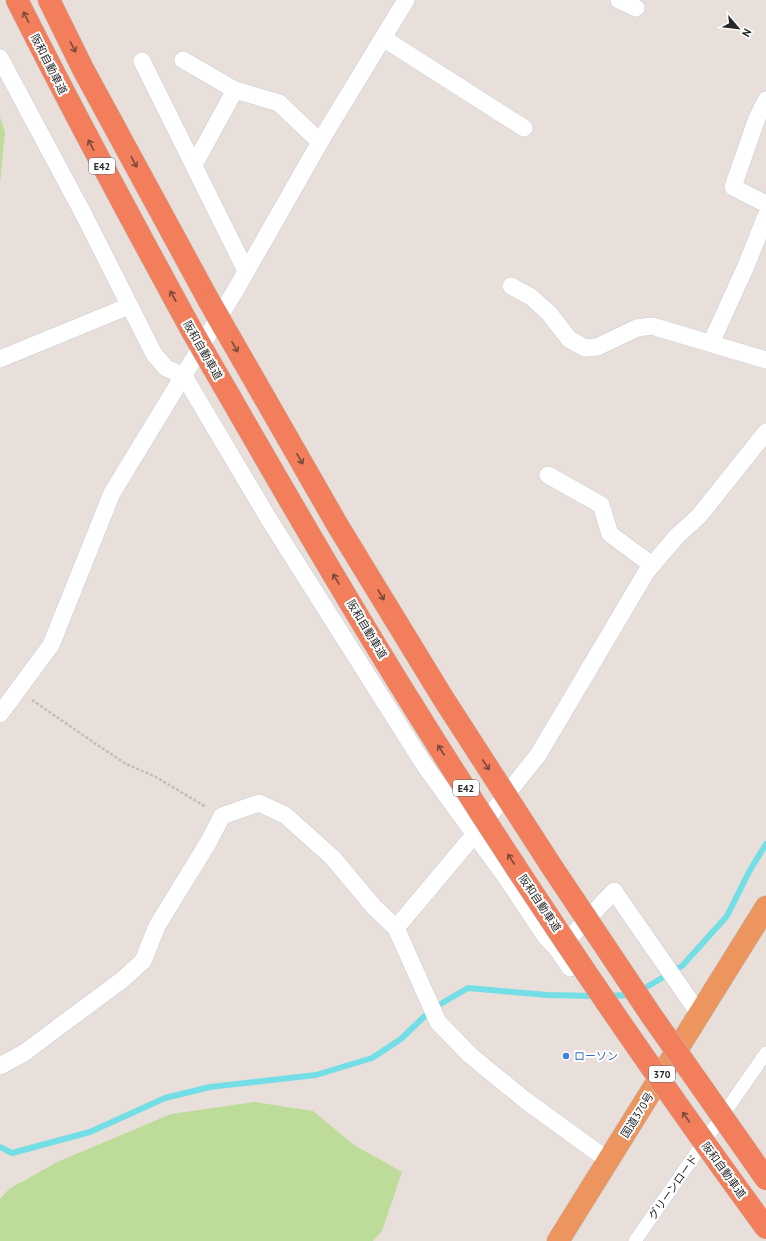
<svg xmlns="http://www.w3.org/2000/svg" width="766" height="1241" font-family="'PT Sans','Noto Sans JP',sans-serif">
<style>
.green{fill:#bedc99}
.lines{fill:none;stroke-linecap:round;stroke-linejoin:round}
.stream{stroke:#73dee5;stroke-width:6}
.pedestrian-casing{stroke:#c5ccd5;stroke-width:14}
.minor-casing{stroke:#c5ccd5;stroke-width:18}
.trunk-casing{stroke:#bebebe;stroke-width:23}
.motorway-casing{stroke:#bebebe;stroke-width:23}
.path{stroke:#bebebe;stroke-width:2.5;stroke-dasharray:3 2;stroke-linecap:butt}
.pedestrian{stroke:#fff;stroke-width:13}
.minor{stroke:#fff;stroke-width:17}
.trunk{stroke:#ec955f;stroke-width:22}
.motorway{stroke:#f27e5c;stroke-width:22}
.motorway-bridge-casing{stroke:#bebebe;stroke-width:23;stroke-linecap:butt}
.motorway-bridge{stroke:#f27e5c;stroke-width:22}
.oneway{stroke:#784a3c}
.shop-dot{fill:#3f7fe0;stroke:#fff;stroke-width:1.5}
.labels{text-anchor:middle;stroke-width:4;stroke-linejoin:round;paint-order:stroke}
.shield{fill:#fff;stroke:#686868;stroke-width:1}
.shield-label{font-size:10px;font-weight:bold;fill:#272727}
.street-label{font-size:11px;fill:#272727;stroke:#fff}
.shop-label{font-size:11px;fill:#366cbe;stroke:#fff;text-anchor:start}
</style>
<rect width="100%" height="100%" fill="#e9dfda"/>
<!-- green -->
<g class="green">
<path d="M0 117 5 132 0 184Z"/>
<path d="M254 1102 313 1111 354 1145 402 1172 382 1231 373 1241H0V1199L9 1189 57 1162 171 1114Z"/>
</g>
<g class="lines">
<!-- stream -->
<g class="stream">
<path d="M640 991 682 966 727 916 750 870 766 844"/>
<path d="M607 996 632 995"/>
<path d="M0 1147 12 1153 90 1132 165 1098 210 1087 316 1075 372 1058 401 1039 432 1009 468 988 547 995 596 996"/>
</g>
<!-- pedestrian casing -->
<g class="pedestrian-casing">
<path id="pedestrian" d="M635 1241 766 1053"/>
</g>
<!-- minor casing -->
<g class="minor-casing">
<g id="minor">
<path d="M619 0 636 8"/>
<path d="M383 38 524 128"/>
<path d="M0 58 84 215 154 354 166 368 184 376 270 521 425 766 505 876 545 936 558 950 570 968"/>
<path d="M183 60 235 90 279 103 320 142"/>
<path d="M142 61 246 271"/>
<path d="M766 100 757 118 733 187 766 204"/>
<path d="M194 165 235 90"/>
<path d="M511 286 531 297 549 313 569 339 585 348 597 347 637 328 652 326 766 360"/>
<path d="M711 343 746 266 766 216"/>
<path d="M0 359 129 306"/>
<path d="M548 475 601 505 610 534 652 565"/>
<path d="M0 714 51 645 112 493 238 286 324 135 406 0"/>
<path d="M396 928 474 835 538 755 647 571 677 536 699 516 766 432"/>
<path d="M558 950 614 891 700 1015"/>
<path d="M0 1066 24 1053 72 1017 122 980 143 961 157 926 208 843 222 816 259 803 285 815 333 858 374 907 396 928 438 1022 470 1055 525 1100 609 1161"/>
</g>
</g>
<!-- trunk casing -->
<g class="trunk-casing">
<path id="trunk" d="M558 1241 766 907"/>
</g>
<!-- motorway casing -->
<g class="motorway-casing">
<g id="motorway">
<path d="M17 0C73 112 132 221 192 331"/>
<path d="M49 0 83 69 209 301"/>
</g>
</g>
<!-- path -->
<path class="path" d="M32 700 96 744 126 764 156 777 206 807"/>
<!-- pedestrian -->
<use href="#pedestrian" class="pedestrian"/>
<!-- minor -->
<use href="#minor" class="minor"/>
<!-- trunk -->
<use href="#trunk" class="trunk"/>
<!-- motorway -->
<use href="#motorway" class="motorway"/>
<!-- motorway-bridge casing -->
<g class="motorway-bridge-casing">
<g id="motorway-bridge">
<path d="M209 301 338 526 443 698 552 867 651 1015 766 1179"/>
<path d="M192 331C266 459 339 588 418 714 527 889 644 1061 766 1228"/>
</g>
</g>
<!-- motorway-bridge -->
<use href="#motorway-bridge" class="motorway-bridge"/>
</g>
<!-- one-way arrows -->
<defs><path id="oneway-shaft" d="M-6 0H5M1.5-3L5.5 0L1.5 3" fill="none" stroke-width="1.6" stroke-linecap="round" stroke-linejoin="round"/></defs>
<g class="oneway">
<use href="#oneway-shaft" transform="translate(26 17) rotate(-117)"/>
<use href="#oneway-shaft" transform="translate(73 47) rotate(63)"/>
<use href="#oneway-shaft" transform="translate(91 145) rotate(-118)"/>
<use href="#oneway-shaft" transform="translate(134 162) rotate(62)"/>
<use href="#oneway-shaft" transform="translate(173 296) rotate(-119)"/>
<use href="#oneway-shaft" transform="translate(235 347) rotate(60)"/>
<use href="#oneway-shaft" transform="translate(300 459) rotate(60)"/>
<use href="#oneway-shaft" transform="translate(336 579) rotate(-121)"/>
<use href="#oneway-shaft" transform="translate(381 595) rotate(59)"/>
<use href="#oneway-shaft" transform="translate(441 750) rotate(-123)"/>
<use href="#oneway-shaft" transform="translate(486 765) rotate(57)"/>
<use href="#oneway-shaft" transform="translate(511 859) rotate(-123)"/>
<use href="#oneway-shaft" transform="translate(686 1117) rotate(-125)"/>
</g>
<!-- markers -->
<circle class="shop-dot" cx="566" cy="1056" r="4"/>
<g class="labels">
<!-- shield labels -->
<g class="shield">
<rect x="89" y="158" width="26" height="16" rx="3"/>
<rect x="453" y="780" width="26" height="16" rx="3"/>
<rect x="649" y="1066" width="26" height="16" rx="3"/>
</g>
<g class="shield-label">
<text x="102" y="170">E42</text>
<text x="466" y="792">E42</text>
<text x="662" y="1078">370</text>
</g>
<!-- street labels -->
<g class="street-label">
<text transform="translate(49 64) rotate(63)" y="4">阪和自動車道</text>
<text transform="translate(203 350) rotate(60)" y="4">阪和自動車道</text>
<text transform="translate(367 629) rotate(59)" y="4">阪和自動車道</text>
<text transform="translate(540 903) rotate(56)" y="4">阪和自動車道</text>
<text transform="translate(637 1115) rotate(-58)" y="4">国道370号</text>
<text transform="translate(724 1170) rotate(54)" y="4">阪和自動車道</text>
<text transform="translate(673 1187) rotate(-55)" y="4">グリーンロード</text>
</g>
<!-- shop labels -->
<g class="shop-label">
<text x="574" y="1060">ローソン</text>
</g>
</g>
<!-- north arrow -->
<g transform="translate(738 28) rotate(118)" stroke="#ffffff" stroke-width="3" paint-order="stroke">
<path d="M0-3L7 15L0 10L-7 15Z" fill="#272727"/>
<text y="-6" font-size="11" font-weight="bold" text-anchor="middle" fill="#272727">N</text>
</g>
</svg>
